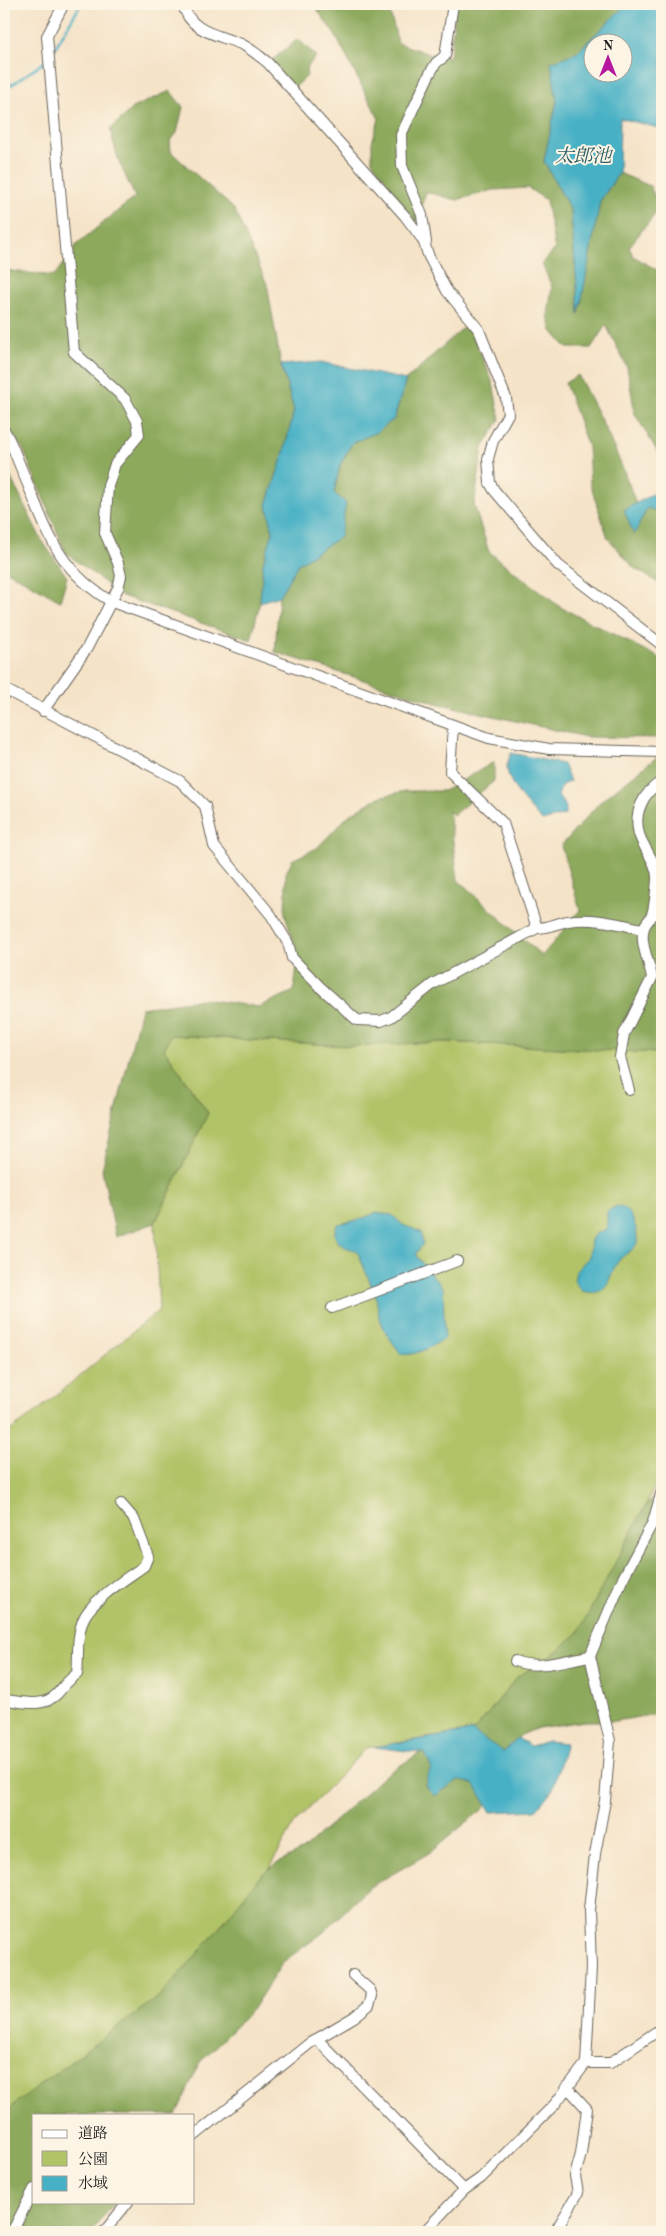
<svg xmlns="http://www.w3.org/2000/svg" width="666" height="2236" font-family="'Old Standard TT','Noto Serif JP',serif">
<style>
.green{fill:#b1c367;stroke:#667042}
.forest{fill:#8ca95c;stroke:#54623c}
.water{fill:#46b0c5;stroke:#316670;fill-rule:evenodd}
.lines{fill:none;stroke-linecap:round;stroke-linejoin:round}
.stream{stroke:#46b0c5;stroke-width:2.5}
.minor-casing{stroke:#686258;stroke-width:12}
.minor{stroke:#fff;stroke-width:10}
.labels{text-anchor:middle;stroke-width:4;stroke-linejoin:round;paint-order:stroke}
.water-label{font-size:19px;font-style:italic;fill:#2f5f68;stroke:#fcf5e5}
</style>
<rect width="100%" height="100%" fill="#fcf5e5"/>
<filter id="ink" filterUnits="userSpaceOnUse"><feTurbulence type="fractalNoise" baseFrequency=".02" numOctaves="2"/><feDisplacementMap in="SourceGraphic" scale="10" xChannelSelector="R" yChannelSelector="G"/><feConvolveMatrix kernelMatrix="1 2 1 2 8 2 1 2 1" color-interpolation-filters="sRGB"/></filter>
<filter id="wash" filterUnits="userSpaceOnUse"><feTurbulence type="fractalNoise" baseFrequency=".0096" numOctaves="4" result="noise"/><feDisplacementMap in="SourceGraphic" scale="20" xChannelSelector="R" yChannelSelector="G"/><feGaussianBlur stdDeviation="1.12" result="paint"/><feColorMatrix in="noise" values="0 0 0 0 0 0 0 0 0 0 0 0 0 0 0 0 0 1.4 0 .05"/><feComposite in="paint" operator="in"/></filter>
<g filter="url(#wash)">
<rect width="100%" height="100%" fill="#f5e3c8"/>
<!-- green -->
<path class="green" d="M170 1035 349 1046 446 1042 658 1053 662 1056V1470L583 1644 495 1727 366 1748 294 1824 207 1984 4 2116V1435L36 1412 159 1310 155 1223 208 1113 164 1049Z"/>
<!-- forest -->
<g class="forest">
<path d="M313 4H388L398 43 429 54 450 57 456 4H625L624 7 576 53 551 62 557 101 544 161 571 211 579 312 600 201 619 173 650 186 660 208 629 247 633 256 662 273V459L635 414 627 367 606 325 591 348H567L552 331 548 315 552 287 542 264 555 249 546 200 528 188 493 190 457 200 426 192 416 222 372 161V142L379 119 334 33Z"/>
<path d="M298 39 316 56 306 69 307 76 294 88 271 61Z"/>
<path d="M170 91 183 107 177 133 170 141 171 152 234 209 267 284 281 365 294 410 284 452 267 505 273 532 263 563 260 602 251 640 122 596 66 553 23 449 4 423V270L54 276 78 243 135 197 119 162 110 130 132 108Z"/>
<path d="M468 323 493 383 500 419 483 448 474 505 489 552 560 607 660 658 662 655V738L586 737 436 703 275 652 279 596 298 564 340 537 334 494 340 465 352 443 377 432 394 419 406 380Z"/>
<path d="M578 375C600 417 621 459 636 504L624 510 643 517 647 508 662 512V585L634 568 608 538 590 484 588 447 565 383Z"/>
<path d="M4 464 41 539 67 577 60 601 4 569Z"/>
<path d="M662 753V1056L658 1053 446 1042 349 1046 171 1035 164 1049 208 1113 155 1223 116 1237 102 1170 141 1008 203 999 259 1007 294 991 298 956 285 914 286 873 292 860 317 848 349 815 379 797 405 791H444L494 762V781L453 815 449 811 458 880 542 956 580 910 561 846 601 801Z"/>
<path d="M662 1486V1713L616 1721H585L538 1728 521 1735 504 1752V1779L483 1809 429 1853 368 1888 324 1932 283 1962 252 2010 201 2061 176 2115H34V2202H115L92 2232H4V2116L13 2105 163 1993 211 1938 262 1874 276 1864 303 1850 384 1776 418 1754 466 1741 517 1677 551 1656 578 1633 643 1510Z"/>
</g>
<!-- water -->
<g class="water">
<path d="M625 4H662V129L620 118 619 173 600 201 579 314 571 211 544 161 557 101 551 62 576 53 624 7ZM594 42H624V72H594Z"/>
<path d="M321 362 406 380 394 419 377 432 352 443 340 465 334 493 346 503 340 537 298 564 279 596 260 602 263 563 273 532 267 505 284 452 294 410 281 365Z"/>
<path d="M662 489V512L647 508 634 535 624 510Z"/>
<path d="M511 753 563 764 570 781 562 785 558 796 566 807 565 815 542 821C529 806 510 788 507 769 506 765 510 757 511 753Z"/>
<path d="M617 1206C632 1208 638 1229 637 1243 633 1251 626 1253 620 1259 607 1274 612 1299 582 1291L574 1281 576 1271 589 1257 591 1240 595 1234 607 1229V1211Z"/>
<path d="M376 1213 392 1215 403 1225 421 1232 423 1244 416 1253 417 1257 443 1288 445 1338C434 1346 414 1357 401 1354L386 1333 379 1317 376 1297 359 1255 355 1250C342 1248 328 1238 338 1224L358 1220Z"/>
<path d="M472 1731 504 1752 517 1738 531 1746 548 1741 566 1743 553 1789 536 1810 491 1812 474 1784 458 1780 435 1796 425 1786 431 1767 425 1753 373 1747Z"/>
</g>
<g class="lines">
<!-- stream -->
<g class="stream">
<path d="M52 53 81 4"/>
<path d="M4 90 46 61"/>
</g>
</g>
</g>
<g filter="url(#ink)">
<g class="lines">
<!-- minor casing -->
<g class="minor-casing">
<g id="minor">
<path d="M183 4C189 32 219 35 241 44 250 48 259 56 267 62L405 216 423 240 429 257 447 291 479 330 506 398 508 414 493 441 488 459 490 483 494 490 558 565 662 645"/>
<path d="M426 242 422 215 402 166 401 135 429 75 436 63 445 56 453 4"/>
<path d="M4 430C11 441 16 456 21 468 46 526 54 568 112 602L489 738 549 749 662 752"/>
<path d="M4 689 180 781 205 806 214 846 271 915 288 943 292 958 320 987 357 1020 381 1021 391 1017 433 984 537 928C548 928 557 923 568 921 593 917 619 924 643 929"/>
<path d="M43 711 87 648 118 588 121 576 118 563 105 533 108 486 115 464 139 435 137 421 125 399 74 352 47 36 64 4"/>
<path d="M453 725 450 772 503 823 537 928"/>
<path d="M652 915 662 913"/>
<path d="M629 1090 620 1057 624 1034 652 978C650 963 639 943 644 928 645 923 650 920 652 915 655 905 656 891 657 880 658 863 644 850 639 834 633 812 644 792 662 781"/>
<path d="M332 1308 457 1261"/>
<path d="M515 1661C538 1670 565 1660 590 1656"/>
<path d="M4 1700C22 1701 42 1709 57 1694 64 1686 68 1680 77 1674 79 1656 76 1638 83 1620 91 1600 126 1579 144 1566L148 1556 134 1519 121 1504"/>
<path d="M317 2039 464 2190"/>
<path d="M586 2063H610L662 2028"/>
<path d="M194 2136 310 2043 354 2017 369 2005 372 1996 370 1990 353 1975"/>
<path d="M12 2232 34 2189"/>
<path d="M104 2232 128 2202"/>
<path d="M424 2232 464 2190 481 2178 555 2104 586 2063 591 1968 589 1910 595 1854 605 1801 610 1741 590 1656 622 1580 653 1522 662 1491"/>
<path d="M555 2232 578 2193 575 2176 581 2154 587 2109 567 2087"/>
</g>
</g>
<!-- minor -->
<use href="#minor" class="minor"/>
</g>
</g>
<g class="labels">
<!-- water labels -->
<g class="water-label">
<text x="583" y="162">太郎池</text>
</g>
</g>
<!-- margin -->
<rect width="666" height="2236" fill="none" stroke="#fcf5e5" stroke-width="20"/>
<!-- legend -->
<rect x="32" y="2114" width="162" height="90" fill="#fcf5e5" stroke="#a29e95"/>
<rect x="42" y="2130" width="25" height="8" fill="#ffffff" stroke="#a29e95"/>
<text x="78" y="2138" font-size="15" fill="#1c1c1c">道路</text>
<rect x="42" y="2151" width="25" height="15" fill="#b1c367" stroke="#a29e95"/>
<text x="78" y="2164" font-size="15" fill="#1c1c1c">公園</text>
<rect x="42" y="2176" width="25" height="15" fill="#46b0c5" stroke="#a29e95"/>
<text x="78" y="2188" font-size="15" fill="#1c1c1c">水域</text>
<!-- north arrow -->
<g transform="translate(608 58)"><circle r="24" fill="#fcf5e5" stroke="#a29e95"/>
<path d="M0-4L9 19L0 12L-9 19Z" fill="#b5179e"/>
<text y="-8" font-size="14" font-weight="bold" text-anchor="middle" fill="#1c1c1c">N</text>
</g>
</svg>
